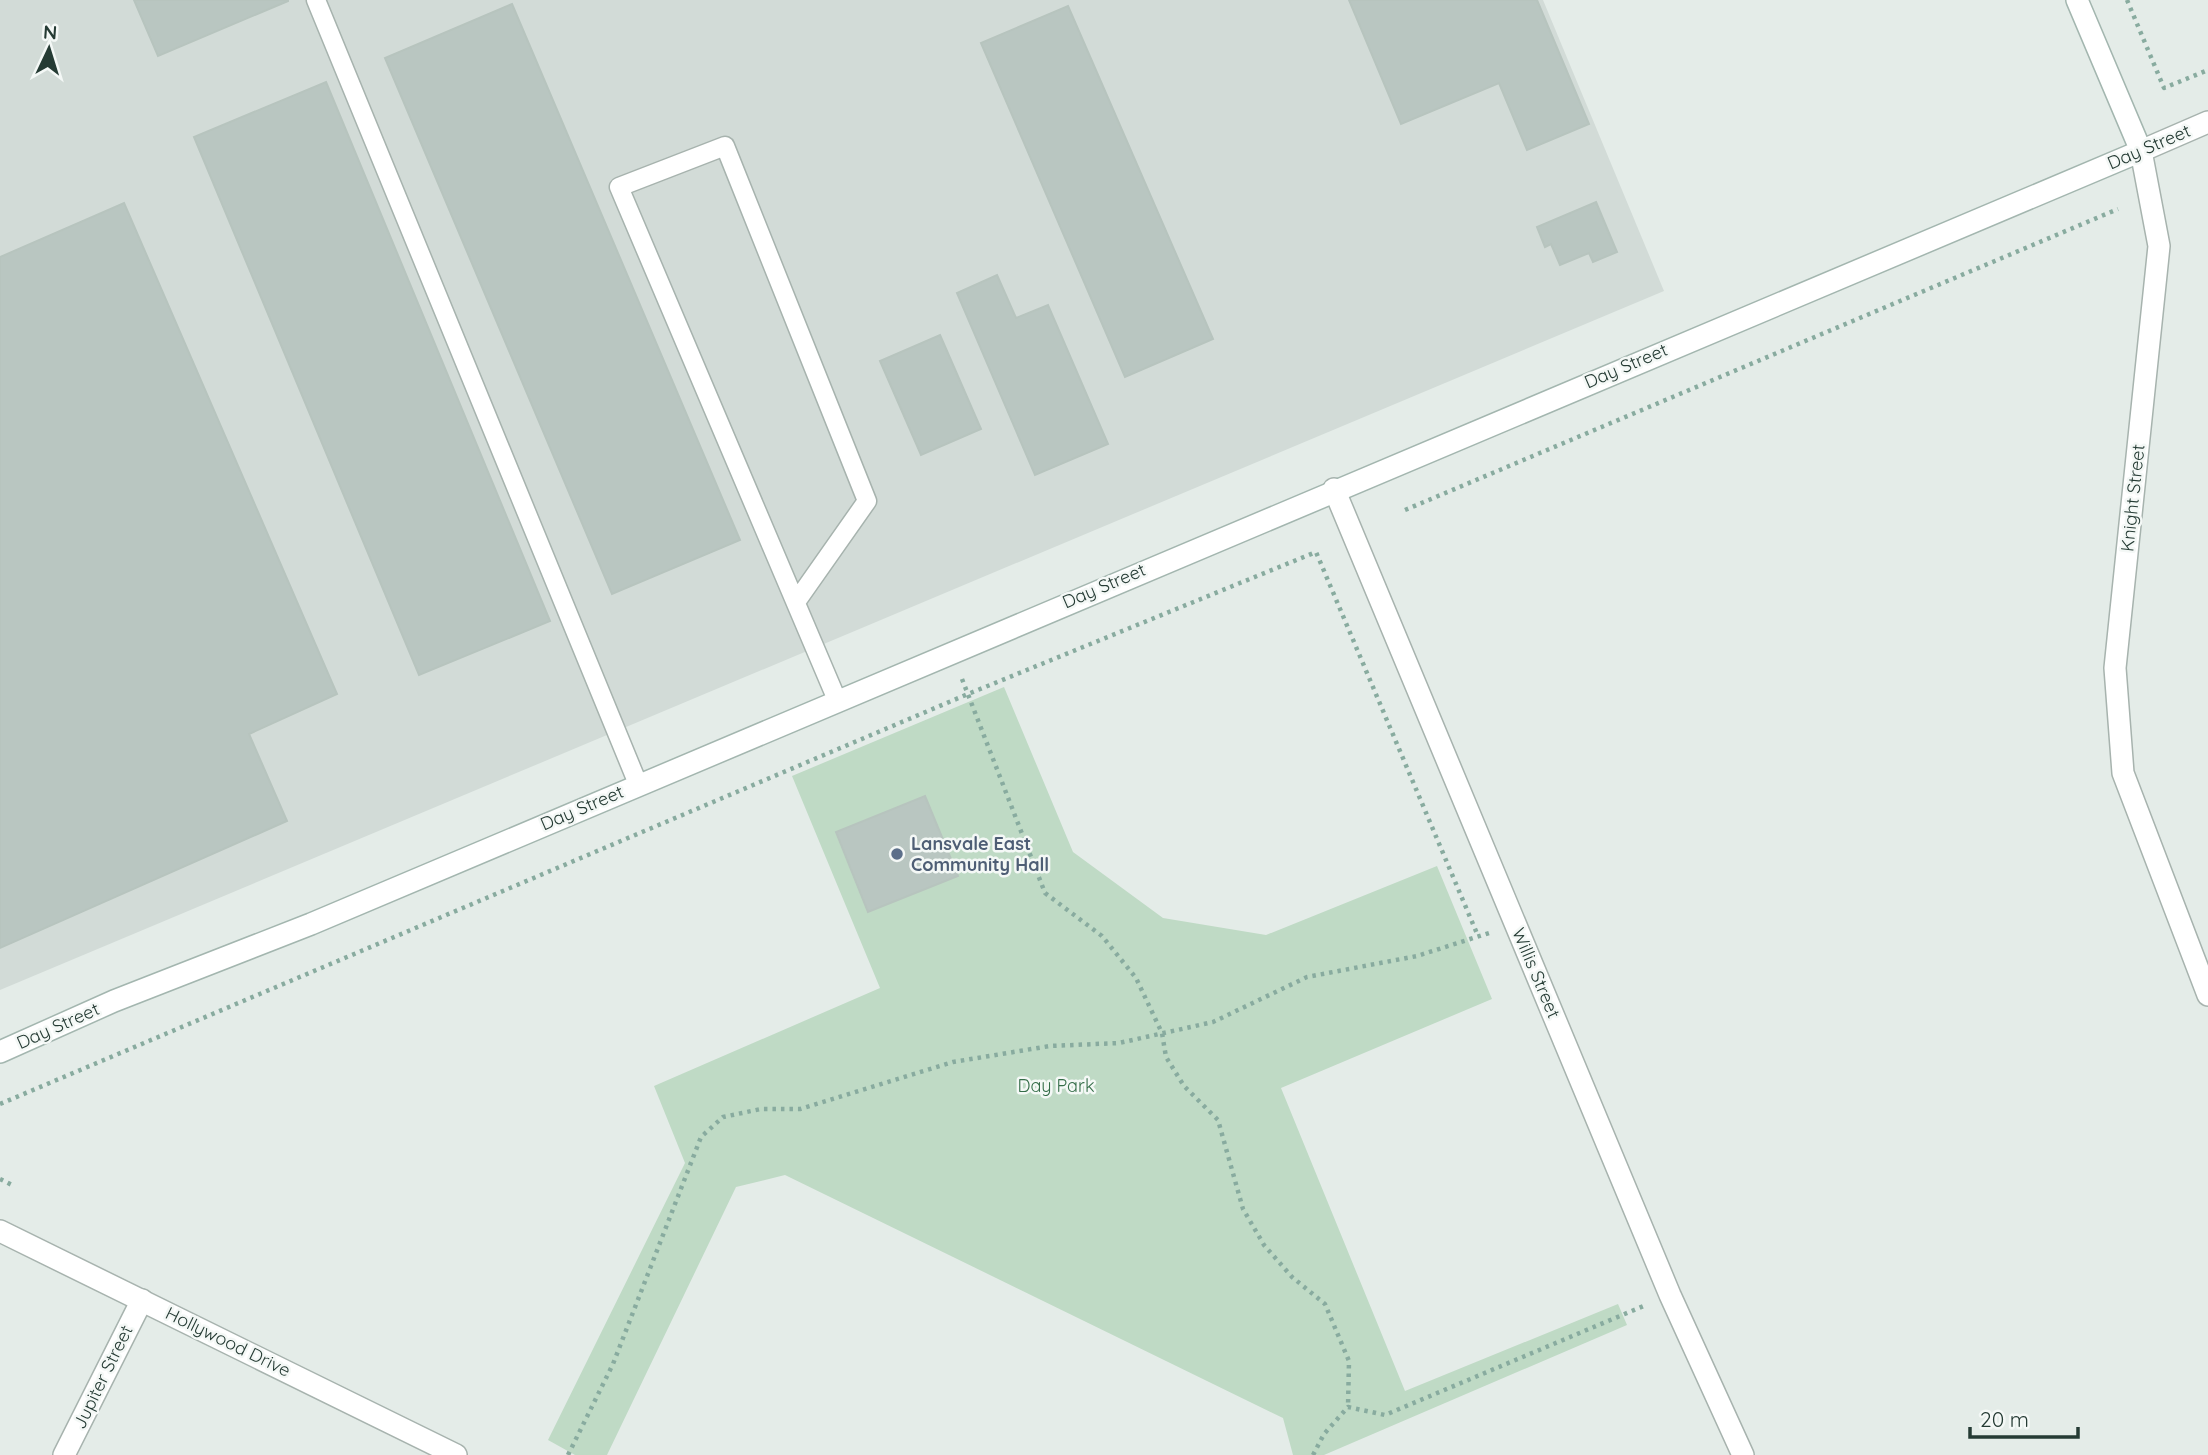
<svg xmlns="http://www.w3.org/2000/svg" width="2208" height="1455" font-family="Quicksand,sans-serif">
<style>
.built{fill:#d2dbd7}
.green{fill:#bfdac5}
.building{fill:#b9c6c1;stroke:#b7c4be;stroke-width:2}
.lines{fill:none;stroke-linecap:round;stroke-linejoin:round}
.lane-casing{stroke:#a7b3ae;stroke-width:21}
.street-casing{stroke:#a7b3ae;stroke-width:24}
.secondary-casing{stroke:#a3b6af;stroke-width:24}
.path{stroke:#88ab9f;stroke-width:4.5;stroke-dasharray:3.5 5;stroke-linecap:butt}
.lane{stroke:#fff;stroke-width:18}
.street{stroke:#fff;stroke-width:21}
.secondary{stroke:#fff;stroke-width:21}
.service-dot{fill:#5c6f8a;stroke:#f4f8f6;stroke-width:2.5}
.labels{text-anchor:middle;stroke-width:5;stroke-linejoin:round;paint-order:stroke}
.street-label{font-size:18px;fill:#253b34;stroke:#f4f8f6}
.service-label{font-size:18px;font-weight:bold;fill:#4e5e75;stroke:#f4f8f6;text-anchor:start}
.park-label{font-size:18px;fill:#346d48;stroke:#f4f8f6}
</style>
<rect width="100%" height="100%" fill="#e4ece8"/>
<!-- built -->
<path class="built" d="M0 0H1543L1664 291 0 990Z"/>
<!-- green -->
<path class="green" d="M1004 687 1073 852 1163 918 1266 935 1437 866 1492 999 1281 1088 1405 1391 1618 1304 1627 1325 1324 1455H1293L1283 1418 785 1175 736 1187 607 1455H575L548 1440 685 1163 654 1086 880 988 792 776Z"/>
<!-- building -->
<g class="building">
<path d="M134 0H288V1L158 56Z"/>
<path d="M1349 0H1537L1589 124 1527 150 1499 83 1401 124Z"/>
<path d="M512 4 740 540 612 594 385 58Z"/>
<path d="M1068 6 1213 339 1125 377 981 43Z"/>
<path d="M326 82 550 621 419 675 194 137Z"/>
<path d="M1596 202 1617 252 1593 262 1589 253 1560 265 1551 244 1545 247 1537 227Z"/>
<path d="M124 203 337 694 249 734 287 821 0 948V257Z"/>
<path d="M997 275 1016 318 1048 305 1108 444 1035 475 957 293Z"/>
<path d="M940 335 981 429 921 455 880 361Z"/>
<path d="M925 796 958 876 868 912 836 832Z"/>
</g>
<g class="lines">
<!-- lane casing -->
<g class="lane-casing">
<g id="lane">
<path d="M316 0 638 784"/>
<path d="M796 602 867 501 725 146 619 187 837 700"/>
</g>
</g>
<!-- street casing -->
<g class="street-casing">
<g id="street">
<path d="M2208 122 2141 151 2159 246 2115 668 2123 773 2208 995"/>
<path d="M1334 489 1670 1295 1743 1455"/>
<path d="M0 1231 456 1455"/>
<path d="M64 1455 142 1300"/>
</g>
</g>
<!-- secondary casing -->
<g class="secondary-casing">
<path id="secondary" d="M0 1052 114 1001 311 924 2141 151 2077 0"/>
</g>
<!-- path -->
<g class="path">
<path d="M2127 0 2164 88 2208 70"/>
<path d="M1405 510 2118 209"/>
<path d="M962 679 1045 893 1102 936 1136 978 1162 1033 1166 1057 1184 1086 1218 1120 1243 1209 1264 1245 1292 1277 1325 1304 1349 1361 1348 1407"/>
<path d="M0 1104 968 694 1316 552 1478 936"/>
<path d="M0 1179 12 1185"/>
<path d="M568 1455 613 1364 701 1137 723 1117 761 1109H800L953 1062 1050 1046 1119 1043 1213 1022 1307 977 1417 956 1489 933"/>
<path d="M1313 1455 1324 1434 1348 1407 1385 1415 1646 1305"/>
</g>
<!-- lane -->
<use href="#lane" class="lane"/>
<!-- street -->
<use href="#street" class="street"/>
<!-- secondary -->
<use href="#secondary" class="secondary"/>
</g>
<!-- markers -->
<circle class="service-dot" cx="897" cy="854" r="7"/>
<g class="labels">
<!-- street labels -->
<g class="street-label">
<text transform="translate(2149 147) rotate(-23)" y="6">Day Street</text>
<text transform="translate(1626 366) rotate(-23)" y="6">Day Street</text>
<text transform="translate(2133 498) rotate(-84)" y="6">Knight Street</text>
<text transform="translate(1104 586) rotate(-23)" y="6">Day Street</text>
<text transform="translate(582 808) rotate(-23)" y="6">Day Street</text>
<text transform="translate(1536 973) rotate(67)" y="6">Willis Street</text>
<text transform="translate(58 1026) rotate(-24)" y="6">Day Street</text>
<text transform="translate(228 1342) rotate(26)" y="6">Hollywood Drive</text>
<text transform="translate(103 1377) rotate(-64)" y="6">Jupiter Street</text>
</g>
<!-- service labels -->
<g class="service-label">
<text x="911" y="850">Lansvale East<tspan x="911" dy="21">Community Hall</tspan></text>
</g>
<!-- park labels -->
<g class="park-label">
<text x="1056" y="1092">Day Park</text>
</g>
</g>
<!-- north arrow -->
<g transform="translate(49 49) rotate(4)" stroke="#f4f8f6" stroke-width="5" paint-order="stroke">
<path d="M0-5L12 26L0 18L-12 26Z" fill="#253b34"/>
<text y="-10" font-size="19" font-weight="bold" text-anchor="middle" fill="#253b34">N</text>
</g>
<!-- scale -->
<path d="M1970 1427v10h108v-10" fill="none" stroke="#253b34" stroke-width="3.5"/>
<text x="1980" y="1427" font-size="21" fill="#253b34" stroke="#f4f8f6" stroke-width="5" paint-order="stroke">20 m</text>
</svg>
